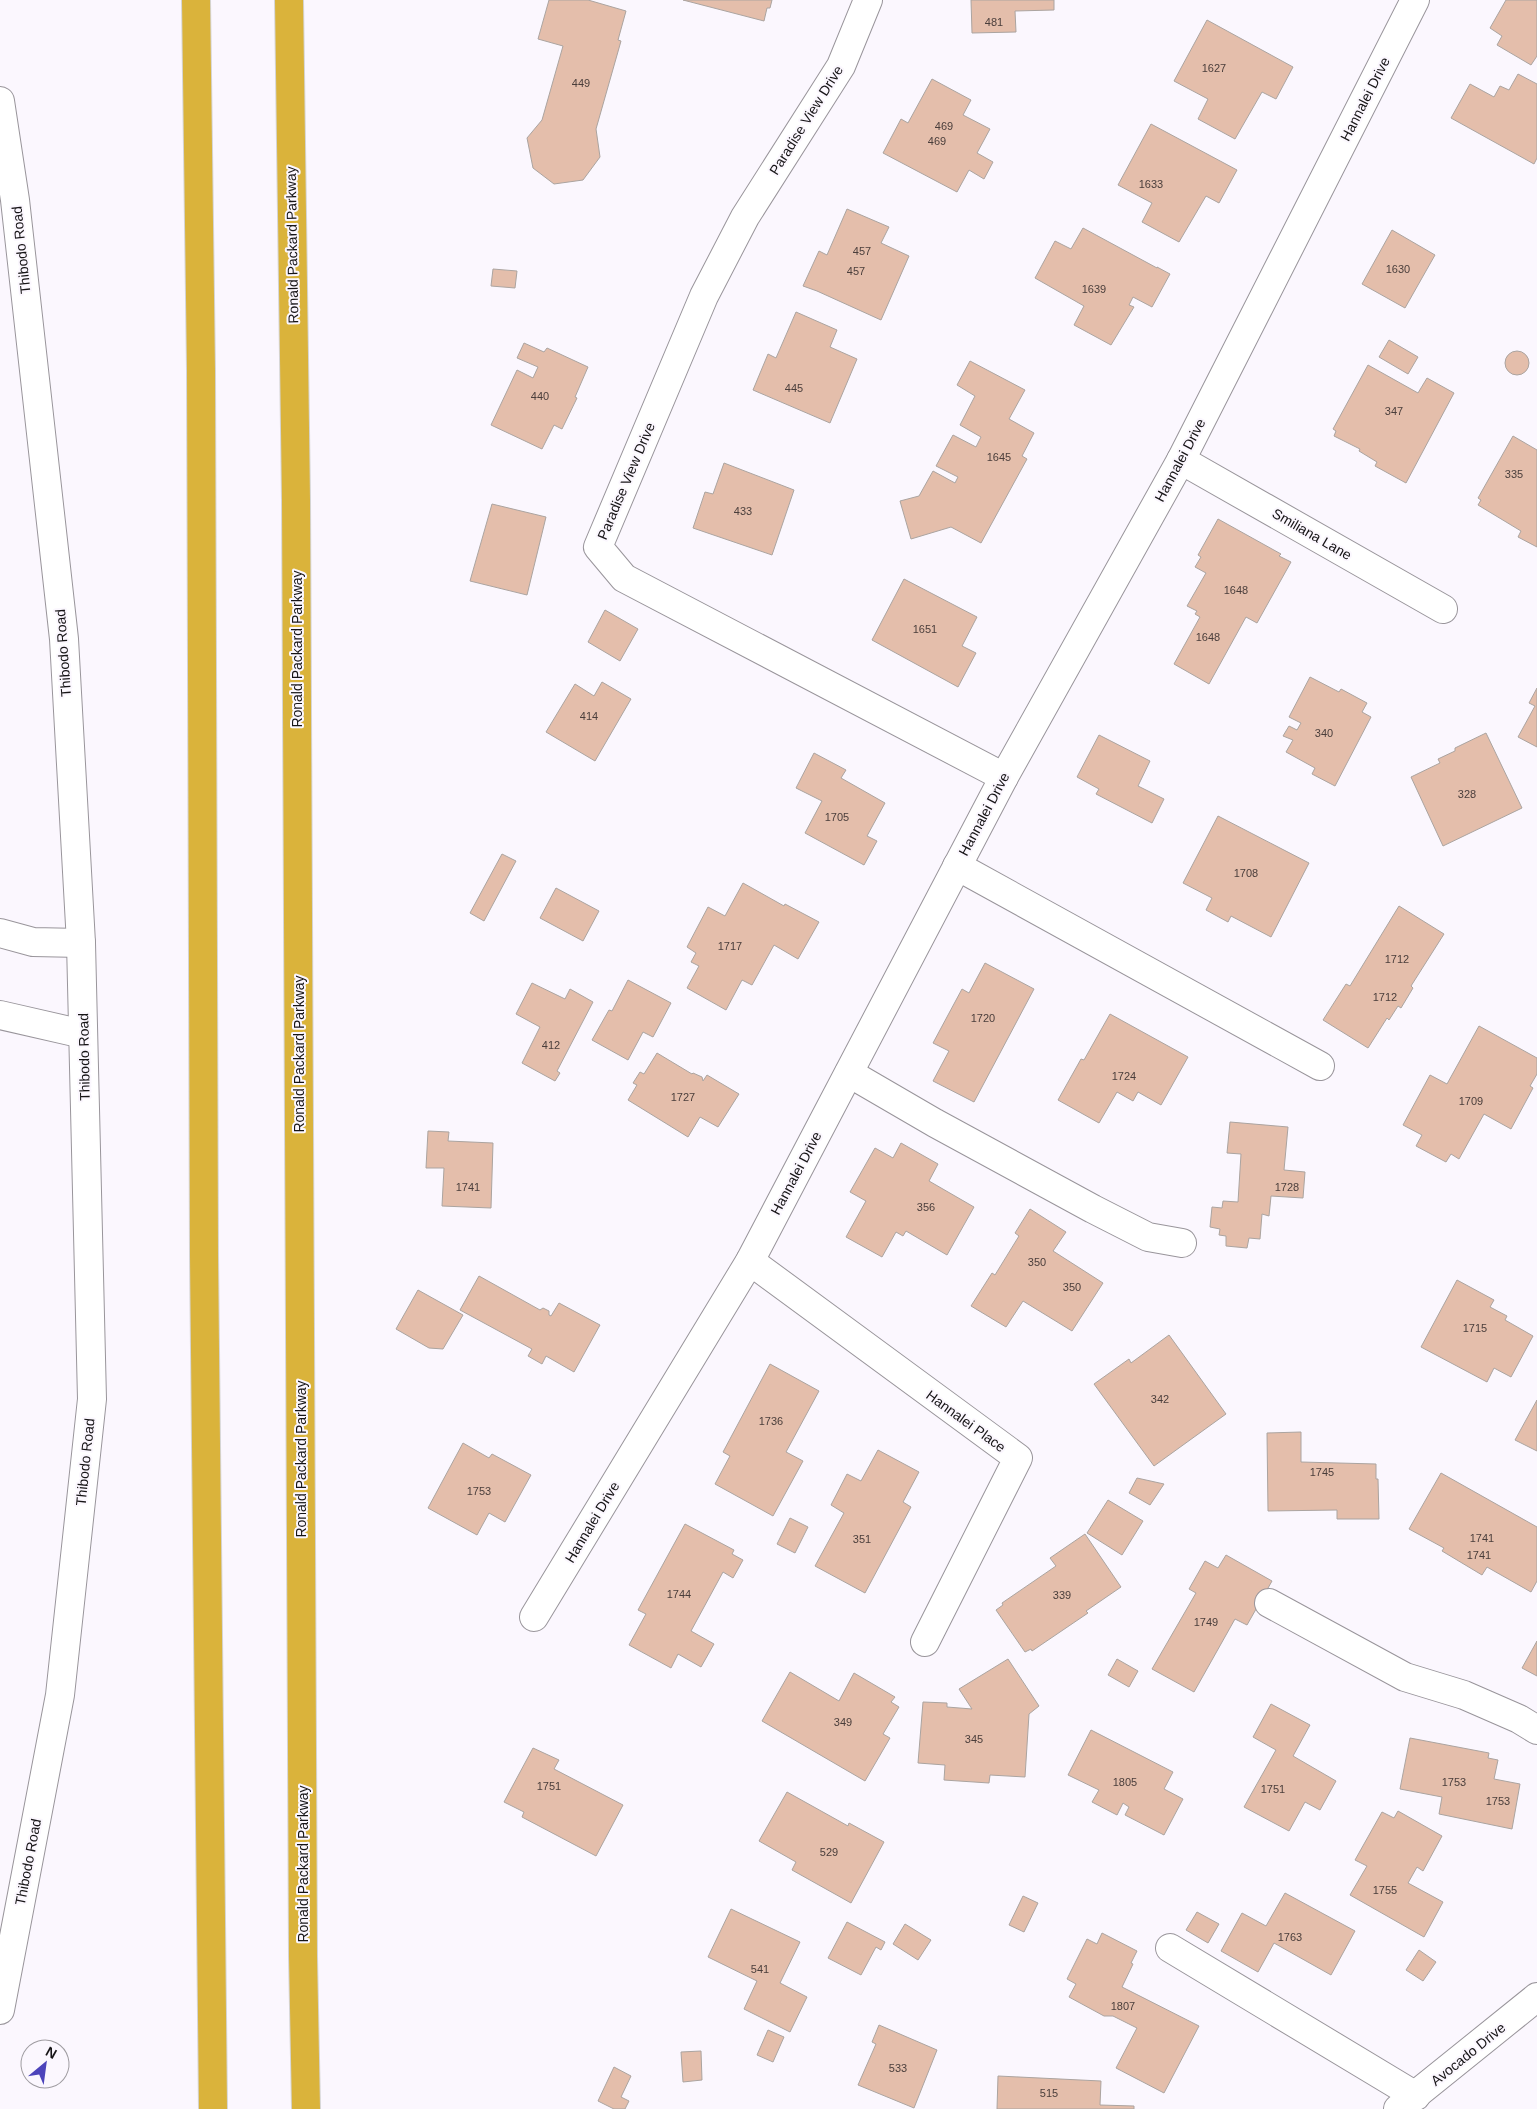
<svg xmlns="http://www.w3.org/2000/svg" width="1537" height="2109" font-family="Helvetica,sans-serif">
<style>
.building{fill:#e4beab;stroke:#aba4a0}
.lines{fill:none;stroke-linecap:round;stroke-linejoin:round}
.minor-casing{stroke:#99959b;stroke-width:30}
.highway-casing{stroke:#d5d5d5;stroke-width:30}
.minor{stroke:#fff;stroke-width:28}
.highway{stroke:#dab33b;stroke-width:28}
.labels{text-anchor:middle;stroke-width:4;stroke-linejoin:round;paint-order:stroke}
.number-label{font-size:11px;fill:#4a3e3b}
.street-label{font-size:14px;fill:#161416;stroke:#fbf7fe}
</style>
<rect width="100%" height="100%" fill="#fbf7fe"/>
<!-- building -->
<g class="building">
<path d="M549 0H588L626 11 618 40 621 41 596 129 600 157 583 180 554 184 533 168 527 138 542 120 563 46 538 39Z"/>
<path d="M683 0H772L770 8H767L764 21Z"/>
<path d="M971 0H1054V10L1015 11 1016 32 972 33Z"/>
<path d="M1506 0H1537V56L1531 65 1497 45 1502 36 1490 28Z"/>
<path d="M1207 20 1293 67 1276 99 1262 92 1235 139 1198 119 1208 99 1174 81Z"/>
<path d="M1518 74 1537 84V158L1534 164 1451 118 1470 84 1494 97 1500 86 1509 90Z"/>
<path d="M932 79 971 100 963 115 990 129 977 153 993 162 984 179 969 170 957 192 883 153 901 119 908 123Z"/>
<path d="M1151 124 1237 170 1219 203 1206 196 1179 242 1142 222 1152 203 1118 185Z"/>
<path d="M847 209 889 227 881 243 909 256 881 320 817 291 803 286 819 251 827 255Z"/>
<path d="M1083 228 1157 268V267L1170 274 1152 307 1133 297 1129 305 1134 307 1111 345 1074 325 1084 306 1035 278 1055 241 1071 249Z"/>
<path d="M1392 230 1435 255 1405 308 1362 284Z"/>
<path d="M493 269 517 271 515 288 491 286Z"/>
<path d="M796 312 837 330 830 347 857 359 830 423 753 390 768 354 776 358Z"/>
<path d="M1389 340 1418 357 1408 374 1379 357Z"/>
<path d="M524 343 544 352 547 348 588 367 575 397 577 398 562 429 554 425 542 449 491 425 517 370 533 378 538 367 517 358Z"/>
<circle cx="1517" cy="363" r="12"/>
<path d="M970 361 1025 390 1009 419 1034 433 1022 456 1027 459 981 543 951 527 911 539 900 501 919 496 933 471 955 483 958 477 936 466 953 435 976 447 981 437 960 425 975 396 957 385Z"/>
<path d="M1368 365 1418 393 1427 378 1454 393 1406 483 1375 466 1377 462 1359 451 1360 449 1334 436 1336 431 1333 429Z"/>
<path d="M1513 436 1537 450V547L1518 537 1521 531 1478 505 1481 500 1478 498Z"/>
<path d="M724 463 794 490 772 555 693 528 705 492 713 494Z"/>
<path d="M492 504 546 517 527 595 470 581Z"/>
<path d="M1218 519 1281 554 1279 556 1291 562 1257 623 1246 617 1209 684 1174 664 1200 617 1195 614 1197 611 1187 606 1206 573 1195 567 1201 557 1198 555Z"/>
<path d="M904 579 977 617 962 646 976 653 958 687 872 640Z"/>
<path d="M605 610 638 629 620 661 588 642Z"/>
<path d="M1310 677 1339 692 1341 689 1367 703 1362 712 1371 717 1335 786 1312 774 1315 768 1286 752 1293 740 1283 736 1289 726 1297 730 1301 723 1289 717Z"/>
<path d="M602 682 631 699 595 761 546 732 575 684 594 696Z"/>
<path d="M1537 688V747L1518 737 1535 706 1529 703Z"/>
<path d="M1486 733 1522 808 1443 846 1411 777 1440 763 1438 759 1455 751V748Z"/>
<path d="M1099 735 1150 761 1138 786 1164 799 1152 823 1096 794 1099 789 1077 777Z"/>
<path d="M814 753 846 770 841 778 885 803 867 836 877 841 864 865 805 833 822 801 796 788Z"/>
<path d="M1218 816 1309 863 1271 937 1231 916 1228 922 1206 910 1212 898 1183 883Z"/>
<path d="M502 854 516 861 484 921 470 913Z"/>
<path d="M743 883 784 906 785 904 819 922 798 959 774 945 752 985 742 980 726 1010 687 988 699 966 691 962 696 953 687 947 708 907 725 916Z"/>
<path d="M556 888 599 911 583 941 540 918Z"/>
<path d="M1399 906 1444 934 1411 986 1413 988 1401 1008 1398 1006 1389 1020 1387 1018 1368 1048 1323 1020 1346 984 1350 986Z"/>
<path d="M985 963 1034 989 974 1102 933 1081 949 1051 933 1043 962 989 969 993Z"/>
<path d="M628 980 671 1003 653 1037 643 1032 628 1060 592 1040 609 1010 612 1011Z"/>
<path d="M532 983 565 999 570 989 593 1002 557 1071 560 1073 555 1081 522 1063 540 1027 516 1014Z"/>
<path d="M1110 1014 1188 1057 1161 1105 1138 1092 1133 1101 1117 1092 1099 1123 1058 1100 1081 1059 1084 1060Z"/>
<path d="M1479 1026 1537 1058V1074L1530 1086 1533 1088 1511 1129 1484 1114 1459 1159 1451 1154 1446 1162 1416 1146 1422 1135 1403 1125 1430 1075 1447 1084Z"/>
<path d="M657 1053 692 1074 693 1073 702 1077 703 1081 707 1075 739 1094 718 1127 700 1117 688 1137 628 1100 637 1085 633 1083 640 1072 644 1074Z"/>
<path d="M1230 1122 1288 1127 1284 1170 1305 1172 1303 1198 1271 1196 1269 1216 1262 1214 1260 1239 1249 1238 1247 1248 1226 1246V1236L1219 1235 1220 1229 1210 1227 1212 1207 1222 1208 1223 1201 1238 1202 1241 1154 1227 1153Z"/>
<path d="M428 1131 449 1132 448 1141 493 1143 491 1208 442 1206 444 1168H426Z"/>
<path d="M901 1143 938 1164 929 1181 974 1207 947 1255 906 1231 903 1236 896 1232 882 1257 846 1237 866 1201 850 1192 875 1148 893 1158Z"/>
<path d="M1030 1209 1066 1232 1053 1251 1103 1283 1072 1331 1023 1301 1006 1327 971 1306 992 1273 995 1275 1019 1236 1015 1233Z"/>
<path d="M479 1276 540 1310 543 1308 549 1311V1315L551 1316 559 1303 600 1325 574 1372 546 1356 542 1364 528 1356 532 1349 460 1310Z"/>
<path d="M1457 1280 1494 1300 1490 1307 1507 1316 1505 1320 1533 1336 1511 1377 1494 1368 1487 1382 1421 1347Z"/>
<path d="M418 1290 463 1315 443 1349 429 1348 396 1329Z"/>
<path d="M1169 1335 1226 1414 1154 1466 1094 1384 1129 1359 1131 1363Z"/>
<path d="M770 1364 819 1391 786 1452 803 1461 773 1516 715 1484 730 1456 723 1452Z"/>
<path d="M1537 1400V1451L1515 1440Z"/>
<path d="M1301 1432V1462L1376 1464V1479H1378L1379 1519H1337V1510L1268 1511 1267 1433Z"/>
<path d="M463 1443 489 1458 492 1454 531 1475 505 1522 489 1513 477 1535 428 1508Z"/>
<path d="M878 1450 919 1472 903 1502 911 1507 865 1593 815 1566 844 1513 831 1505 847 1474 861 1481Z"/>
<path d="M1441 1473 1537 1527V1581L1531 1592 1487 1567 1482 1575 1442 1551 1444 1548 1409 1529Z"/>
<path d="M1137 1478 1164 1484 1150 1505 1129 1493Z"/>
<path d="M1108 1500 1143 1521 1122 1555 1087 1533Z"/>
<path d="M790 1518 808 1527 795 1553 777 1544Z"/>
<path d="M685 1524 734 1550 732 1554 743 1560 733 1578 723 1572 691 1631 714 1644 701 1667 678 1654 671 1668 629 1645 646 1614 638 1610Z"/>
<path d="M1085 1534 1121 1587 1086 1611 1088 1613 1032 1651 1031 1649 1025 1652 996 1610 1003 1605 1002 1603 1056 1566 1050 1558Z"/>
<path d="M1226 1555 1272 1581 1247 1625 1235 1619 1194 1692 1152 1669 1196 1593 1189 1589 1205 1561 1218 1568Z"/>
<path d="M1537 1641V1676L1522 1668Z"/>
<path d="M1008 1659 1039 1706 1029 1714 1025 1777 990 1775 989 1783 944 1780 945 1765 918 1763 923 1702 947 1703V1707L972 1709 959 1689Z"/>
<path d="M1117 1659 1138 1671 1129 1687 1108 1675Z"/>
<path d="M790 1672 839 1701 854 1673 895 1697 891 1702 899 1707 883 1734 890 1738 865 1781 762 1721Z"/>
<path d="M1271 1704 1310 1725 1293 1756 1336 1781 1320 1810 1305 1802 1289 1831 1244 1807 1276 1750 1253 1737Z"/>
<path d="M1091 1730 1173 1772 1164 1789 1183 1799 1164 1835 1125 1815 1129 1807 1123 1803 1117 1815 1092 1802 1099 1790 1068 1775Z"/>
<path d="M1410 1738 1489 1753 1488 1758 1498 1760 1494 1779 1520 1784 1512 1829 1439 1814 1442 1797 1400 1789Z"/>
<path d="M533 1748 559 1760 554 1769 623 1805 596 1856 522 1817 524 1812 504 1802Z"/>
<path d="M787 1792 848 1826 849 1823 884 1842 851 1903 792 1870 796 1862 759 1841Z"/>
<path d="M1398 1811 1442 1836 1423 1871 1417 1867 1408 1883 1443 1902 1424 1937 1350 1895 1367 1866 1355 1860 1382 1812 1394 1818Z"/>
<path d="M1285 1893 1355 1931 1331 1975 1274 1943 1258 1972 1221 1951 1242 1913 1266 1926Z"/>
<path d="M1023 1896 1038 1903 1024 1932 1009 1925Z"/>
<path d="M731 1909 800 1942 780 1983 807 1997 790 2032 744 2009 757 1981 708 1957Z"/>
<path d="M1197 1912 1219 1924 1208 1943 1186 1930Z"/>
<path d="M847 1922 885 1942 881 1950 876 1947 861 1975 828 1958Z"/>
<path d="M905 1924 931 1940 918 1960 893 1944Z"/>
<path d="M1102 1933 1137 1951 1131 1963 1133 1964 1122 1987 1199 2026 1164 2093 1116 2068 1137 2028 1113 2016H1104L1069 1997 1076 1984 1067 1979 1087 1939 1097 1944Z"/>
<path d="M1419 1950 1436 1962 1423 1981 1406 1970Z"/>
<path d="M879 2025 937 2050 914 2108 858 2085 876 2044 872 2042Z"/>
<path d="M768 2030 784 2037 773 2062 757 2055Z"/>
<path d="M701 2051 702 2080 683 2082 681 2052Z"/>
<path d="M614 2067 631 2076 621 2097 629 2101 625 2109H614L598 2101Z"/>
<path d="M998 2076 1101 2081 1100 2105 1134 2106V2109H997Z"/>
</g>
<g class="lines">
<!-- minor casing -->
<g class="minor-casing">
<g id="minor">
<path d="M868 0 841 66 745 217 704 296 598 547 624 578 1004 777"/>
<path d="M0 101 15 200 64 639 81 943 92 1399 60 1695 0 2010"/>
<path d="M1181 460 1443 609"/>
<path d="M957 866 1320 1066"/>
<path d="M0 933 33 942 81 943"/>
<path d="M0 1015 83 1034"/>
<path d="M849 1073 935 1123 1093 1209 1148 1237 1182 1243"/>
<path d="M750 1261 1018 1458 925 1642"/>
<path d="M1269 1603 1405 1677 1464 1695 1519 1719 1537 1730"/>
<path d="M534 1617 750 1261 1004 777 1181 460 1415 0"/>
<path d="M1170 1948 1416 2096"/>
<path d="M1398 2109 1537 1997"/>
</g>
</g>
<!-- highway casing -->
<g class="highway-casing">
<g id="highway">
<path d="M196 0 201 371 204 1255 213 2109"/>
<path d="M289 0 296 500 303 1956 306 2109"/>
</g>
</g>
<!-- minor -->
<use href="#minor" class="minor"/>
<!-- highway -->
<use href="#highway" class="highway"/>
</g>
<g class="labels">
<!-- number labels -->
<g class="number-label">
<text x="994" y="26">481</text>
<text x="1214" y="72">1627</text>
<text x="581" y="87">449</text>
<text x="944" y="130">469</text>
<text x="937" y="145">469</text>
<text x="1151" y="188">1633</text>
<text x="862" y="255">457</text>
<text x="1398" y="273">1630</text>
<text x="856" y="275">457</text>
<text x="1094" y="293">1639</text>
<text x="794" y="392">445</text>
<text x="540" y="400">440</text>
<text x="1394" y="415">347</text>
<text x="999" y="461">1645</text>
<text x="1514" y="478">335</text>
<text x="743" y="515">433</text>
<text x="1236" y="594">1648</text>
<text x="925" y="633">1651</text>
<text x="1208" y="641">1648</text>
<text x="589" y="720">414</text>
<text x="1324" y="737">340</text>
<text x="1467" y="798">328</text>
<text x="837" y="821">1705</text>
<text x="1246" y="877">1708</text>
<text x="730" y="950">1717</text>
<text x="1397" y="963">1712</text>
<text x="1385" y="1001">1712</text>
<text x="983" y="1022">1720</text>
<text x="551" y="1049">412</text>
<text x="1124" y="1080">1724</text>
<text x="683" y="1101">1727</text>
<text x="1471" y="1105">1709</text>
<text x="468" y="1191">1741</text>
<text x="1287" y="1191">1728</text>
<text x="926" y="1211">356</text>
<text x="1037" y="1266">350</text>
<text x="1072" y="1291">350</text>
<text x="1475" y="1332">1715</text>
<text x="1160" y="1403">342</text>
<text x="771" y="1425">1736</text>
<text x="1322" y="1476">1745</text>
<text x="479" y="1495">1753</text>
<text x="1482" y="1542">1741</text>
<text x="862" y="1543">351</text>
<text x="1479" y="1559">1741</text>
<text x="679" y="1598">1744</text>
<text x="1062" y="1599">339</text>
<text x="1206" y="1626">1749</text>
<text x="843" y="1726">349</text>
<text x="974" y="1743">345</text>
<text x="1125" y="1786">1805</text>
<text x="1454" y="1786">1753</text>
<text x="549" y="1790">1751</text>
<text x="1273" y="1793">1751</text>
<text x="1498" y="1805">1753</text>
<text x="829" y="1856">529</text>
<text x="1385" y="1894">1755</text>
<text x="1290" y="1941">1763</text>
<text x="760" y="1973">541</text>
<text x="1123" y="2010">1807</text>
<text x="898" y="2072">533</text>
<text x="1049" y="2097">515</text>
</g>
<!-- street labels -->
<g class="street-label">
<text transform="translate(1365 99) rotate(-63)" y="5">Hannalei Drive</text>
<text transform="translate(806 120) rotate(-58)" y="5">Paradise View Drive</text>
<text transform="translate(292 245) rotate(-91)" y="5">Ronald Packard Parkway</text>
<text transform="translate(21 250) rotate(-96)" y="5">Thibodo Road</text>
<text transform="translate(1180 460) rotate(-62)" y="5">Hannalei Drive</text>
<text transform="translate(626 481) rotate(-67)" y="5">Paradise View Drive</text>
<text transform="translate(1312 534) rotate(30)" y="5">Smiliana Lane</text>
<text transform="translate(297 649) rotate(-90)" y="5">Ronald Packard Parkway</text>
<text transform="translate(63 653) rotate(-94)" y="5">Thibodo Road</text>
<text transform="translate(984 814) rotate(-62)" y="5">Hannalei Drive</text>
<text transform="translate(299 1054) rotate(-90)" y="5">Ronald Packard Parkway</text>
<text transform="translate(84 1057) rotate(-91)" y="5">Thibodo Road</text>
<text transform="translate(796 1173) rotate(-62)" y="5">Hannalei Drive</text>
<text transform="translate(966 1421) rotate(36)" y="5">Hannalei Place</text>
<text transform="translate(301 1459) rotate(-90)" y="5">Ronald Packard Parkway</text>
<text transform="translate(85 1462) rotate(-84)" y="5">Thibodo Road</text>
<text transform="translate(592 1522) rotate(-59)" y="5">Hannalei Drive</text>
<text transform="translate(28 1862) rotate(-79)" y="5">Thibodo Road</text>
<text transform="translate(303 1864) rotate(-90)" y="5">Ronald Packard Parkway</text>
<text transform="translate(1468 2054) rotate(-39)" y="5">Avocado Drive</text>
</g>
</g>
<!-- north arrow -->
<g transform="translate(45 2064) rotate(29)"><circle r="24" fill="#fbf7fe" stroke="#9f9ca1"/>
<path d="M0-4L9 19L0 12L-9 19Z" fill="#4c44bb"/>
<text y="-8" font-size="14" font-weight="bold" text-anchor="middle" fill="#161416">N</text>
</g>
</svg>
